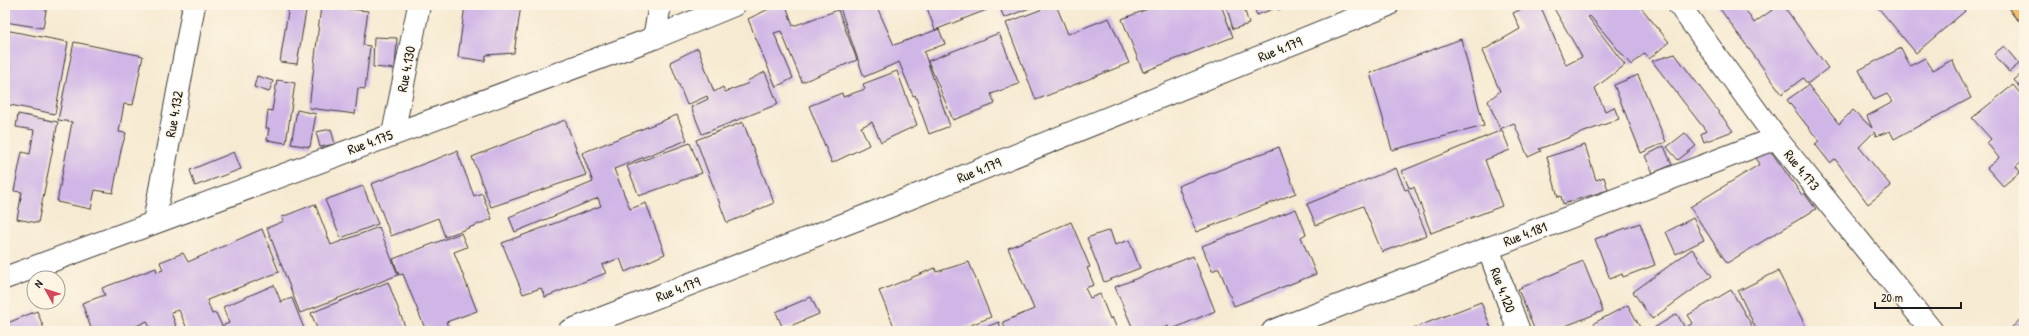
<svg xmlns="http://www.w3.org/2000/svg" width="2029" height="336" font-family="'Patrick Hand',sans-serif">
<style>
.building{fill:#d0b5e7}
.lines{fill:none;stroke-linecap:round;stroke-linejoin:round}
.minor-casing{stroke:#3d3b37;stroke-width:24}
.major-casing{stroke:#3d3b37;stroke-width:24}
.minor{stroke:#fff;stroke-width:22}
.major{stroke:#f9be6d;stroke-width:22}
.labels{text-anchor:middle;stroke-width:3;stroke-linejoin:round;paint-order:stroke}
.street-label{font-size:14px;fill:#1c1c1c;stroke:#fcf5e5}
</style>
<rect width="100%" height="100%" fill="#fcf5e5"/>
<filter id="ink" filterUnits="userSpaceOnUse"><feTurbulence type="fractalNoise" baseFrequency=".025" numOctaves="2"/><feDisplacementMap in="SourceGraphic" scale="8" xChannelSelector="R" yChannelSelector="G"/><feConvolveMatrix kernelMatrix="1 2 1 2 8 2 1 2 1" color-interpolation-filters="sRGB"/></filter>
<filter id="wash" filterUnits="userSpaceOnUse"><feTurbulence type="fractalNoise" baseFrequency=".012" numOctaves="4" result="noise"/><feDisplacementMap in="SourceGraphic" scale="16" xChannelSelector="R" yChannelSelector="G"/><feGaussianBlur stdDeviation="0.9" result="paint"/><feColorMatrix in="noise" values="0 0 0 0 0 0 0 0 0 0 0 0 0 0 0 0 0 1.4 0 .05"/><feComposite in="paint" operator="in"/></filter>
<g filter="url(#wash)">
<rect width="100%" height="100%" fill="#f7ead2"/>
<g id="blocks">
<!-- building -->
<g class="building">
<path d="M6 5H47L43 28 5 22Z"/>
<path d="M289 5H307L297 64 280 62Z"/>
<path d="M465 5H521L514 53 486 55 485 61 458 57Z"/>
<path d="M777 5H786L793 26 838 10 857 60 802 82 781 31 774 33 793 78 776 87 748 19Z"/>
<path d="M839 5H876L894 45 939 29 945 44 924 52 950 126 929 134 915 95 913 96 899 62 864 77Z"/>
<path d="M926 5H988L989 9 935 30Z"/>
<path d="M999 5H1037L1004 18Z"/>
<path d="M1053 5H1056L1068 34 1109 18 1129 63 1036 100 1006 23Z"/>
<path d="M1158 5H1221L1233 37 1143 72 1122 19Z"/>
<path d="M1226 5H1243L1249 24 1233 29Z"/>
<path d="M1253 5H1272L1273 9 1257 15Z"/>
<path d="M1276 5H1291L1278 10Z"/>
<path d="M1530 5H1540L1566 65 1582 57 1552 5H1639L1669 42 1649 59 1645 53 1631 65 1590 16 1588 17 1625 65 1595 88 1605 111 1614 107 1619 119 1539 149 1541 151 1528 157 1514 123 1500 129 1488 101 1500 91 1482 51 1520 29 1513 13Z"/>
<path d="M1717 5H1750L1745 9 1754 23 1779 5H1783L1828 68 1807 84 1803 78 1782 94Z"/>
<path d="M1876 5H1960L1965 11 1916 53Z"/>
<path d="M321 6 368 11 363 45 370 46 365 89 358 88 355 114 309 108Z"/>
<path d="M5 30 68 42 55 114 5 104Z"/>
<path d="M999 33 1019 84 991 94 995 104 953 120 928 61Z"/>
<path d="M374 37 397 38 395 69 373 67Z"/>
<path d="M1461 39 1484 126 1392 150 1370 73Z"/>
<path d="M74 42 143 56 133 105 124 104 119 132 126 133 121 150 113 193 95 190 91 209 57 202 72 122 58 120Z"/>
<path d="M2004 46 2019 64 2009 72 1994 54Z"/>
<path d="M698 48 714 92 723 87 725 92 749 83 747 81 765 72 778 104 702 134 691 107 708 99 707 96 687 105 670 62Z"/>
<path d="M1901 48 1910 66 1925 58 1933 70 1952 60 1971 98 1894 139 1890 131 1876 136 1874 132 1859 147 1891 186 1868 204 1835 159 1830 163 1815 144 1819 141 1787 100 1808 85 1839 124 1853 110 1872 128 1867 116 1893 102 1887 94 1874 100 1859 70Z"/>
<path d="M1675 54 1733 131 1704 142 1701 134 1706 131 1652 61Z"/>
<path d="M897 71 917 125 881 142 872 122 861 127 869 145 832 163 809 106 842 93 843 97 865 89 863 84Z"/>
<path d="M2024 72V92L2014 80Z"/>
<path d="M1638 75 1666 142 1641 153 1614 85Z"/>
<path d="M257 76 273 81 269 92 254 87Z"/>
<path d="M277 80 295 83 286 143 267 140 269 128H266L268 110 272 111Z"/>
<path d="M2013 85 2024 98V159L2016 166 2020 172 2003 186 1987 168 1999 158 1987 143 1991 139 1972 118Z"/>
<path d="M297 110 316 114 310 147 291 144Z"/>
<path d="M18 114 58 122 38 223 17 219 22 192 14 191 22 152 30 154 34 130 16 127Z"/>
<path d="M677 115 687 140 614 169 630 209 646 203 665 254 625 272 620 258 602 265 606 273 545 297 541 288 523 294 502 243 601 206 598 198 515 232 509 217 593 182 582 153Z"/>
<path d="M565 120 586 175 491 207 472 157Z"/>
<path d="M743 122 774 203 727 223 696 140Z"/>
<path d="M331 129 335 144 320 147 316 132Z"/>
<path d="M1502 130 1510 150 1485 160 1502 206 1431 233 1414 187 1409 188 1402 171Z"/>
<path d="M1685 133 1696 146 1678 160 1667 147Z"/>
<path d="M690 143 702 173 639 196 627 166Z"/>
<path d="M1585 145 1596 180 1604 177 1608 190 1563 204 1561 196 1558 197 1547 157Z"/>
<path d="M1664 146 1672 165 1653 173 1645 156Z"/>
<path d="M1279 147 1296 193 1196 232 1178 186Z"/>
<path d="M1770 150 1802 195 1804 193 1816 209 1727 263 1690 207 1760 164 1756 158Z"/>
<path d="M457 151 474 196 482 193 492 219 445 237 438 218 391 236 371 184Z"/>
<path d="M234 152 241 169 195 186 190 170Z"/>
<path d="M1396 168 1405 190 1408 189 1427 235 1382 252 1363 206 1316 225 1307 204Z"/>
<path d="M363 186 378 224 341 238 325 200Z"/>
<path d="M315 204 331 245 379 227 398 275 300 313 267 228 284 221 282 217Z"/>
<path d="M1296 209 1306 234 1301 237 1316 274 1234 306 1219 268 1212 271 1202 246Z"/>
<path d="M1693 218 1704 240 1676 254 1666 232Z"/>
<path d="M1071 222 1090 267 1087 268 1094 285 1085 288 1090 298 1100 294 1110 319 1112 317 1118 331H1006L1003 322 1034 309 1008 248Z"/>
<path d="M1640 223 1655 265 1623 277 1622 274 1610 279 1595 239Z"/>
<path d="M262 229 279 272 207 300 212 314 216 313 222 326 229 323 223 307 274 285 281 302 292 298 305 331H188L179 310 171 312 176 326 160 331H151L147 321 126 331H92L82 303 105 295 102 288 156 268 157 272 163 270 160 262 183 253 188 262Z"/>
<path d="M1110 230 1115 245 1129 240 1140 268 1104 282 1087 238Z"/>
<path d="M461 233 467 247 454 252 477 311 446 322 450 331H426L403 274 399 275 393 259Z"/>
<path d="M1692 249 1712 276 1652 319 1633 292Z"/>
<path d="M1193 256 1215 311 1170 330 1168 326 1156 331H1134L1115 287Z"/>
<path d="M1583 261 1603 311 1553 331H1535L1518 289Z"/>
<path d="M969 262 991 317 956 331H896L879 291 935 268 936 272Z"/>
<path d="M1778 271 1808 331H1757L1738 291Z"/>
<path d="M388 282 406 329 401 331H318L311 313Z"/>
<path d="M1731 290 1755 331H1649L1677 314 1685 328 1693 323 1688 315Z"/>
<path d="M811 297 819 314 783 329 776 312Z"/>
<path d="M1481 302 1492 331H1411V329Z"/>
<path d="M1628 305 1642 331H1598L1594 323Z"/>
<path d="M37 311 45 331H5V324Z"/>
<path d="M2024 316V331H2014L2011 328Z"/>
<path d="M999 322 1002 331H976Z"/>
</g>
</g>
</g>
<g filter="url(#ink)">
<use href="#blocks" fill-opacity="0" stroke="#3d3b37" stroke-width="1"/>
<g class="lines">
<!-- minor casing -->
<g class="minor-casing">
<g id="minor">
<path d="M1679 5 1776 138 1932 331"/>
<path d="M654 38 660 5"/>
<path d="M393 134 419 5"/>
<path d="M154 222 194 5"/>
<path d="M1488 248 1519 331"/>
<path d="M5 278 654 38 734 5"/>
<path d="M569 331 863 217 1388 5"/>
<path d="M1273 331 1776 138"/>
</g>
</g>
<!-- major casing -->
<g class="major-casing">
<path id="major" d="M2020 5 2024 10"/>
</g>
<!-- minor -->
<use href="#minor" class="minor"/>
<!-- major -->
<use href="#major" class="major"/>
</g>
</g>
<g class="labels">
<!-- street labels -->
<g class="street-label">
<text transform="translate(1280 49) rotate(-22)" y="5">Rue 4.179</text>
<text transform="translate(406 69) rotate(-79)" y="5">Rue 4.130</text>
<text transform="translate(174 114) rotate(-80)" y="5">Rue 4.132</text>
<text transform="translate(370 142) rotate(-20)" y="5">Rue 4.175</text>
<text transform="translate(979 170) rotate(-22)" y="5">Rue 4.179</text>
<text transform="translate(1802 170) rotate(51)" y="5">Rue 4.173</text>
<text transform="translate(1525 234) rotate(-21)" y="5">Rue 4.181</text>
<text transform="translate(678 289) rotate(-21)" y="5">Rue 4.179</text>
<text transform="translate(1503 290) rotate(69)" y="5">Rue 4.120</text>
</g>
</g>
<!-- margin -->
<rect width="2029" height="336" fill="none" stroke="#fcf5e5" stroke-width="20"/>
<!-- north arrow -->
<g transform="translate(46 290) rotate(309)"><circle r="19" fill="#fcf5e5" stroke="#a29e95"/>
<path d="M0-3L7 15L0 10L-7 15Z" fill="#d1495b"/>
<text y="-6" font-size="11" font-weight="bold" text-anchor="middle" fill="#1c1c1c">N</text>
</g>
<!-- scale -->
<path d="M1875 302v6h86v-6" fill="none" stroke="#1c1c1c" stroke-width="2"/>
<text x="1881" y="302" font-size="12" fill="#1c1c1c" stroke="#fcf5e5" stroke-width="3" paint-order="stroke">20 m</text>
</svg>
